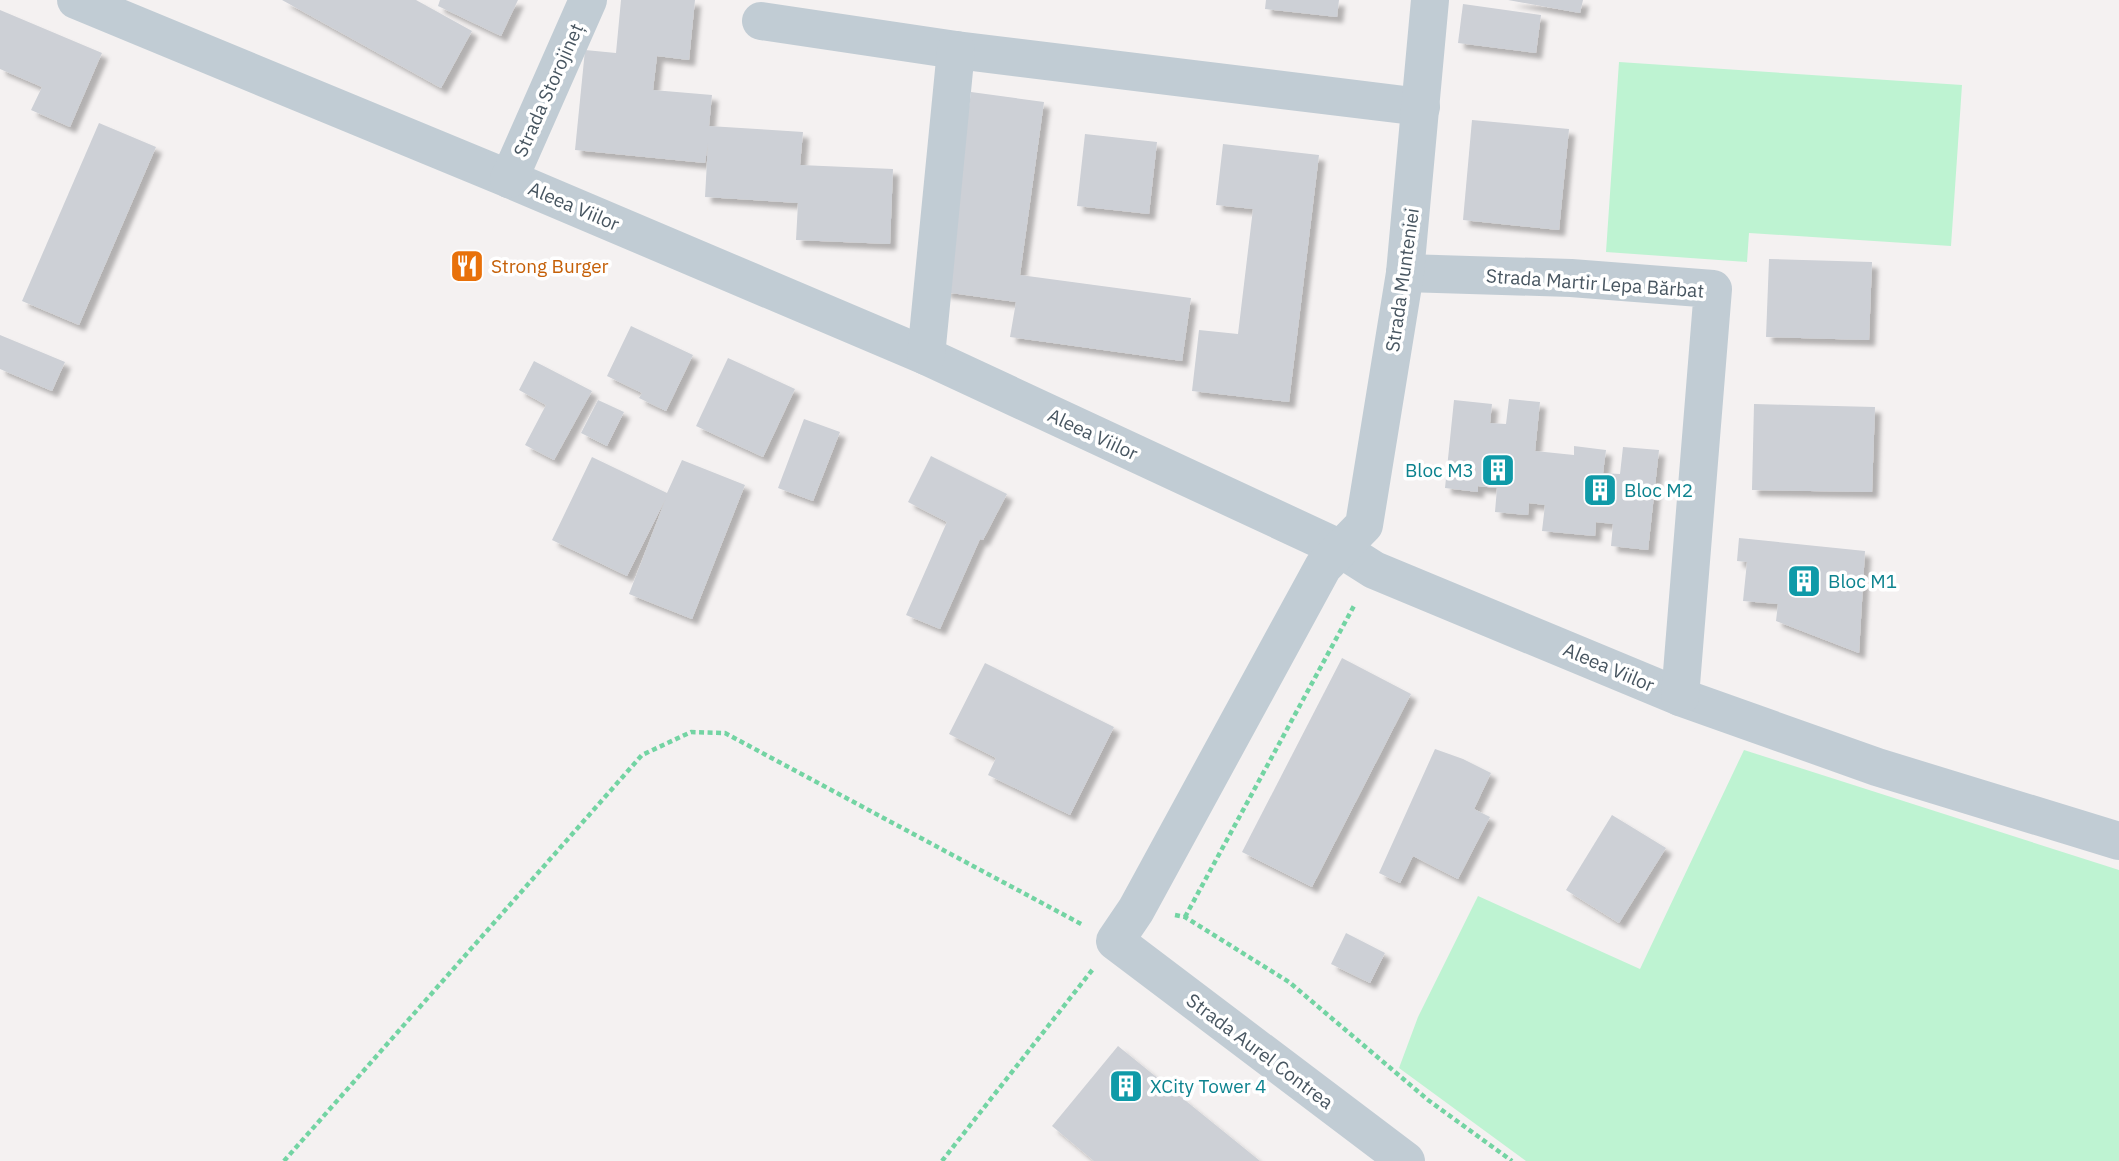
<svg xmlns="http://www.w3.org/2000/svg" width="2119" height="1161" font-family="'IBM Plex Sans',sans-serif">
<style>
.green{fill:#bef3d2}
.building{fill:#cdd0d6;filter:url(#shadow)}
.lines{fill:none;stroke-linecap:round;stroke-linejoin:round}
.path{stroke:#73d4a3;stroke-width:4.5;stroke-dasharray:5 3.5;stroke-linecap:butt}
.minor{stroke:#c1ccd4;stroke-width:38}
.labels{text-anchor:middle;stroke-width:7;stroke-linejoin:round;paint-order:stroke}
.street-label{font-size:19px;fill:#475560;stroke:#fff}
.food-label{font-size:19px;fill:#c56008;stroke:#fff;text-anchor:start}
.culture-label{font-size:19px;fill:#0d838f;stroke:#fff;text-anchor:start}
</style>
<defs>
<filter id="shadow"><feDropShadow dx="6" dy="6" stdDeviation="2" flood-color="#0004"/></filter>
</defs>
<rect width="100%" height="100%" fill="#f4f1f1"/>
<!-- green -->
<g class="green">
<path d="M1619 62 1962 85 1951 246 1749 233 1747 262 1606 252Z"/>
<path d="M1744 750 2119 870V1161H1526L1399 1068 1418 1017 1478 896 1640 969Z"/>
</g>
<!-- building -->
<g class="building">
<path d="M282 0H416L472 31 441 88Z"/>
<path d="M440 0H518L501 36 438 6Z"/>
<path d="M621 0H695L689 60 657 56 653 90 712 95 709 126 803 132 800 165 893 169 890 244 796 240 798 203 705 197 708 143 705 163 575 150 585 50 616 53Z"/>
<path d="M1266 0H1339L1337 17 1265 9Z"/>
<path d="M1508 0H1583L1580 13Z"/>
<path d="M1463 4 1541 15 1536 53 1458 43Z"/>
<path d="M0 10 102 53 70 127 31 110 42 87 0 69Z"/>
<path d="M971 92 1044 102 1020 275 1191 298 1182 361 1010 337 1016 302 944 292Z"/>
<path d="M1472 120 1569 129 1559 230 1463 220Z"/>
<path d="M99 123 156 147 79 325 22 301Z"/>
<path d="M1085 134 1157 142 1149 214 1077 206Z"/>
<path d="M1223 144 1319 155 1289 402 1192 391 1199 330 1238 334 1253 209 1216 205Z"/>
<path d="M1769 259 1872 262 1869 340 1766 337Z"/>
<path d="M631 326 693 355 666 411 639 398 642 393 607 376Z"/>
<path d="M0 335 65 362 52 391 0 369Z"/>
<path d="M728 358 795 389 763 457 696 426Z"/>
<path d="M534 361 592 391 554 460 525 445 546 405 519 390Z"/>
<path d="M1509 399 1540 402 1535 451 1574 455V446L1606 450 1603 473 1620 474 1623 447 1659 450 1648 550 1611 546 1613 524 1596 522 1595 536 1542 531 1545 505 1529 503 1528 515 1495 512 1497 488 1478 486V492L1445 488 1454 400 1492 404 1490 423 1506 424Z"/>
<path d="M598 400 624 412 607 446 581 433Z"/>
<path d="M1754 404 1875 407 1872 492 1752 490Z"/>
<path d="M804 419 840 432 813 501 778 488Z"/>
<path d="M931 456 1007 494 983 540 980 539 940 629 906 615 947 522 908 502Z"/>
<path d="M592 457 667 493 682 460 745 485 692 619 629 594 666 498 627 576 552 540Z"/>
<path d="M1739 538 1865 551 1859 653 1776 621 1778 604 1743 601 1747 562 1737 561Z"/>
<path d="M1342 658 1411 694 1312 887 1242 852Z"/>
<path d="M985 663 1114 727 1070 815 988 775 996 758 949 734Z"/>
<path d="M1435 749 1463 759 1491 773 1474 809 1490 817 1458 879 1413 856 1400 883 1379 873Z"/>
<path d="M1612 815 1666 848 1619 923 1566 890Z"/>
<path d="M1346 933 1385 953 1370 983 1331 964Z"/>
<path d="M1118 1046 1260 1161H1094L1052 1126Z"/>
</g>
<g class="lines">
<!-- path -->
<g class="path">
<path d="M1175 915 1185 917 1289 982 1428 1100 1512 1161"/>
<path d="M1185 917 1355 604"/>
<path d="M284 1161 642 755 691 732 725 733 1083 925"/>
<path d="M942 1161 1093 969"/>
</g>
<!-- minor -->
<g class="minor">
<path d="M76 0 509 179 926 356 1341 549 1374 570 1680 697 1877 767 2119 841"/>
<path d="M761 21 956 50 1421 107"/>
<path d="M509 179 588 0"/>
<path d="M1405 273 1571 278 1713 289 1680 697"/>
<path d="M926 356 956 50"/>
<path d="M1406 1161 1115 941 1136 910 1323 567 1364 525 1405 273 1430 0"/>
</g>
</g>
<!-- icons -->
<defs>
<g id="restaurant-square" transform="scale(1.75)"><rect x="-9" y="-9" width="18" height="18" rx="4" fill="#e8710a" stroke="#fff"/><path d="M-5-6h1v4h1v-4h1v4h1v-4h1v5L-1.5 .5V6h-2V.5L-5-1ZM5-6V6H3V1.5H1.5Q1.5-4 5-6Z" fill="#fff"/></g>
<g id="building-square" transform="scale(1.75)"><rect x="-9" y="-9" width="18" height="18" rx="4" fill="#0f9aa8" stroke="#fff"/><path d="M-4-6H4V6H1V3H-1V6H-4ZM-2.5-4.3h1.7v1.8h-1.7ZM.8-4.3h1.7v1.8H.8ZM-2.5-1h1.7V.8h-1.7ZM.8-1h1.7V.8H.8Z" fill="#fff"/></g>
</defs>
<g fill-rule="evenodd">
<use href="#restaurant-square" x="467" y="266"/>
<use href="#building-square" x="1498" y="470"/>
<use href="#building-square" x="1600" y="490"/>
<use href="#building-square" x="1804" y="581"/>
<use href="#building-square" x="1126" y="1086"/>
</g>
<g class="labels">
<!-- street labels -->
<g class="street-label">
<text transform="translate(548 90) rotate(-66)" y="7">Strada Storojineț</text>
<text transform="translate(574 206) rotate(23)" y="7">Aleea Viilor</text>
<text transform="translate(1402 280) rotate(-82)" y="7">Strada Munteniei</text>
<text transform="translate(1595 283) rotate(4)" y="7">Strada Martir Lepa Bărbat</text>
<text transform="translate(1093 434) rotate(25)" y="7">Aleea Viilor</text>
<text transform="translate(1609 667) rotate(23)" y="7">Aleea Viilor</text>
<text transform="translate(1260 1051) rotate(37)" y="7">Strada Aurel Contrea</text>
</g>
<!-- food labels -->
<g class="food-label">
<text x="491" y="273">Strong Burger</text>
</g>
<!-- culture labels -->
<g class="culture-label">
<text x="1474" y="477" text-anchor="end">Bloc M3</text>
<text x="1624" y="497">Bloc M2</text>
<text x="1828" y="588">Bloc M1</text>
<text x="1150" y="1093">XCity Tower 4</text>
</g>
</g>
</svg>
